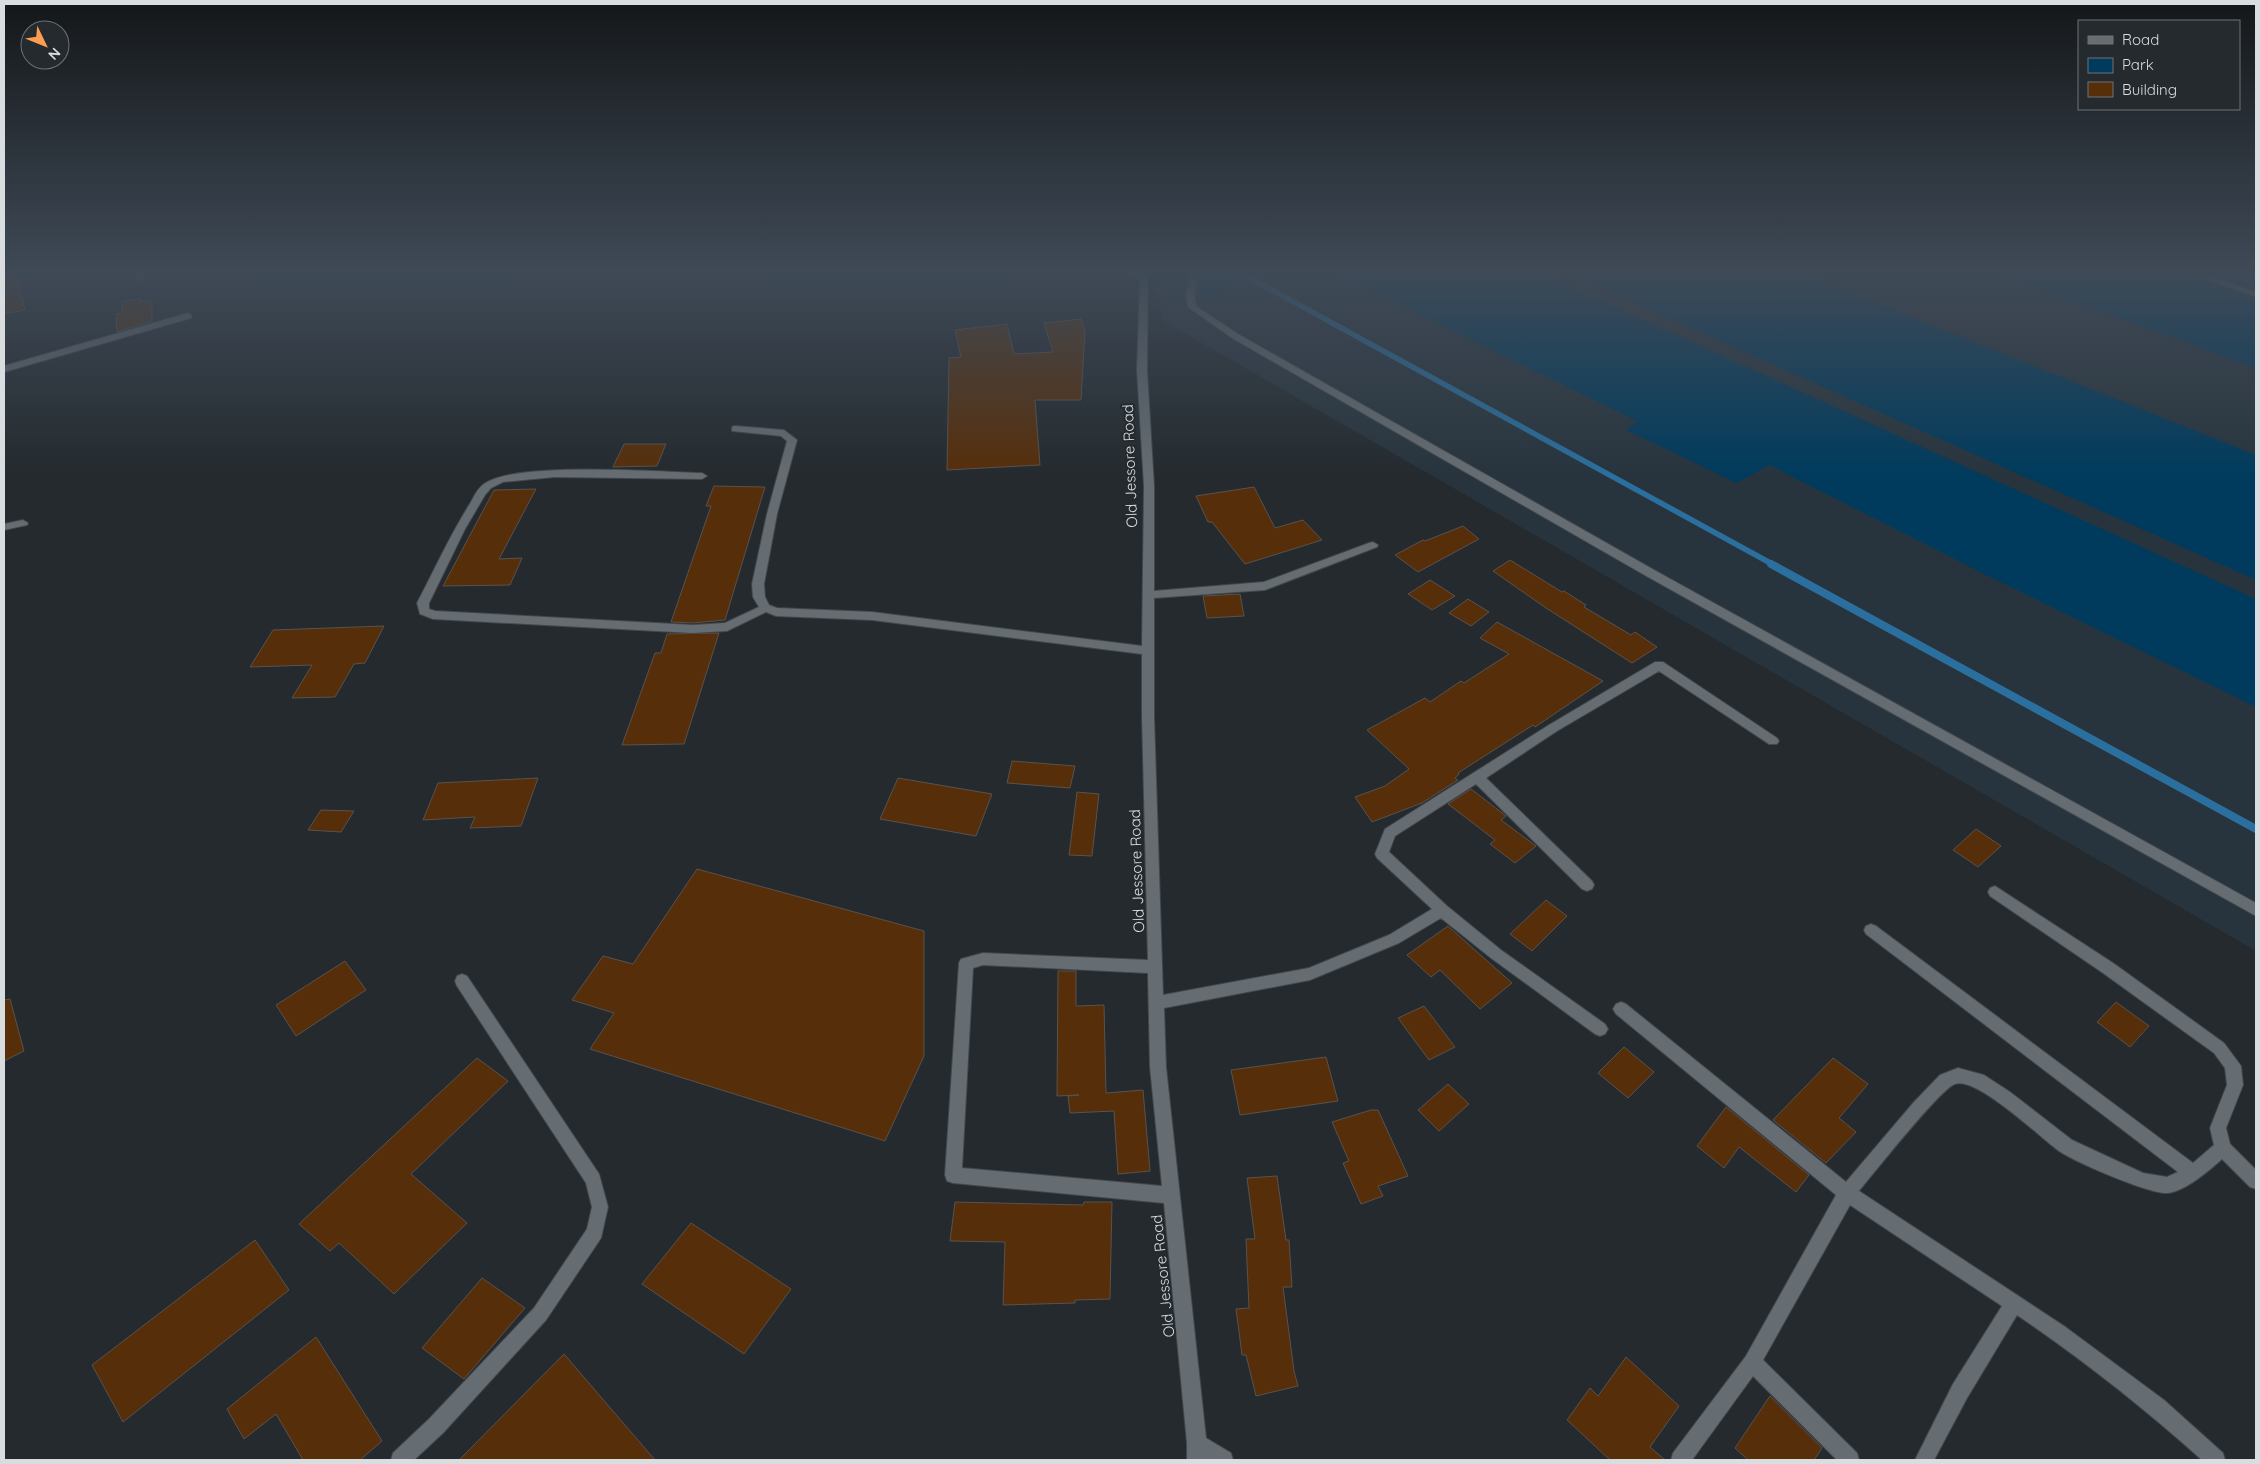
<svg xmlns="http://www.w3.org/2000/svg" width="2260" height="1464" font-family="Quicksand,sans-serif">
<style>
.built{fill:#28343d}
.green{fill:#003b5d}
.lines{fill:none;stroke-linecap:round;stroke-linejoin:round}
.stream-far1{stroke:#2a6f9e;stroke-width:5.5}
.stream{stroke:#2a6f9e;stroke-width:8}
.building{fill:#572e0a;stroke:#59524d}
.minor-casing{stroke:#42474b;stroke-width:2}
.minor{fill:#666d72;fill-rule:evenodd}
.labels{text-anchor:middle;stroke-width:4;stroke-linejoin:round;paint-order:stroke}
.street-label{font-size:15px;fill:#d9dde0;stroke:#242a2e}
</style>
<rect width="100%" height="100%" fill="#242a2e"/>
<!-- built -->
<path class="built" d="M1164 272H2256V951L1162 320 1155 274Z"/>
<!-- green -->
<g class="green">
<path d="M1206 272H1259L1201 299Z"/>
<path d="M1334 272H1538L2256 599V707L1988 576 1769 465 1737 483 1626 430 1637 421Z"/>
<path d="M1566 272H1799L2256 455V580Z"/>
<path d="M1993 272H2180L2256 298V368Z"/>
<path d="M2201 272H2256V291Z"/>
</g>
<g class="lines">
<!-- stream-far1 -->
<path class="stream-far1" d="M1239 272 1774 565"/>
<!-- stream -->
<path class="stream" d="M1771 564 2256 829"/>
</g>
<!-- building -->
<g class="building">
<path d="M4 272H16L25 310 4 314Z"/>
<path d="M141 298V302L152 300V321L117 332 116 314 122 313V302Z"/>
<path d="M1081 319 1085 332 1081 400H1035L1040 465 947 470 949 358 961 357 955 330 1007 324 1014 354 1053 352 1044 323Z"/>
<path d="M624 444H666L657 466 613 467Z"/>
<path d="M714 486 765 487 725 620 693 623 671 622 711 506H706Z"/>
<path d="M1254 487 1275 528 1303 520 1322 540 1245 564 1212 522H1208L1196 496Z"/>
<path d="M536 489 499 559 522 558 510 585 443 586 494 490Z"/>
<path d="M1463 526 1479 539 1418 572 1395 555 1423 540 1425 541Z"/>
<path d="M1510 560 1562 592 1564 591 1586 605 1584 607 1631 635 1635 632 1657 647 1632 663 1546 608 1493 571Z"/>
<path d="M1430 580 1455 596 1432 610 1408 594Z"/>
<path d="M1240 594 1244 616 1207 618 1203 596Z"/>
<path d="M1468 599 1489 612 1471 626 1449 613Z"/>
<path d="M1497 622 1603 681 1535 727 1533 725 1458 773 1459 774 1455 778 1458 780 1422 803 1372 822 1355 797 1385 786 1409 769 1367 730 1425 698 1430 702 1461 681 1464 683 1509 654 1480 638Z"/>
<path d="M384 626 365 663 354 664 335 697 292 698 312 665 250 667 273 630Z"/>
<path d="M719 633 684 744 622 745 655 653H661L667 634Z"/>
<path d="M1012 761 1075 766 1070 788 1007 783Z"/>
<path d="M538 778 521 826 470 828 475 817 423 820 438 783Z"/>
<path d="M898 778 992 794 976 836 880 819Z"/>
<path d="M1471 789 1506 816 1501 820 1536 846 1515 863 1490 844 1495 840 1448 804Z"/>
<path d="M1077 792 1099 794 1092 856 1069 855Z"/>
<path d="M321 810 354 811 341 832 308 830Z"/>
<path d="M1976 829 2001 846 1978 867 1953 850Z"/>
<path d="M697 869 924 931V1056L885 1141 590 1049 614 1013 572 1000 603 956 633 964Z"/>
<path d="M1546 900 1567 916 1532 951 1510 934Z"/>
<path d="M1448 926 1512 983 1480 1009 1440 970 1431 977 1407 955Z"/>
<path d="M345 961 366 990 296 1036 276 1005Z"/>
<path d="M1058 971H1076V1006L1104 1005 1106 1093 1143 1090 1150 1171 1118 1174 1114 1111 1070 1113 1068 1096 1079 1095 1057 1096Z"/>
<path d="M10 999 24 1051 4 1061V1000Z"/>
<path d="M2116 1002 2149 1026 2130 1047 2097 1022Z"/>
<path d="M1424 1006 1455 1047 1429 1060 1398 1018Z"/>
<path d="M1624 1047 1654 1072 1628 1098 1598 1073Z"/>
<path d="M1326 1057 1338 1101 1240 1115 1231 1070Z"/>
<path d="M477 1058 508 1081 411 1174 467 1223 394 1294 339 1243 330 1251 299 1224Z"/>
<path d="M1833 1058 1868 1084 1839 1118 1856 1132 1826 1163 1773 1120Z"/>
<path d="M1448 1084 1469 1104 1439 1131 1418 1110Z"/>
<path d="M1726 1107 1809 1175 1796 1192 1739 1147 1724 1168 1697 1146Z"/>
<path d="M1371 1110H1378L1408 1176 1378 1186 1383 1196 1361 1204 1343 1163 1349 1161 1332 1122Z"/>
<path d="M1277 1176 1286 1240H1289L1292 1287H1283L1294 1371 1298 1386 1256 1396 1246 1355H1242L1236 1309 1249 1308 1246 1239H1255L1247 1178Z"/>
<path d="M955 1202 1083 1205 1084 1202H1112L1110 1299 1075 1300V1303L1003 1305 1005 1242 950 1241Z"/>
<path d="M691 1223 791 1289 744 1354 642 1284Z"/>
<path d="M255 1240 289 1290 123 1422 92 1365Z"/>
<path d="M482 1278 525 1308 464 1379 422 1348Z"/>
<path d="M316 1337 382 1441 360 1460H303L276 1414 244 1439 227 1409Z"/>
<path d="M564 1354 655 1460H459Z"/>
<path d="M1626 1357 1679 1406 1650 1447 1665 1460H1610L1567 1420 1590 1388 1598 1396Z"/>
<path d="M1770 1396 1822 1448 1814 1460H1748L1735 1448Z"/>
</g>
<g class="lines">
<!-- minor casing -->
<g class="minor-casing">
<g id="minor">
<path d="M136 272H144L143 280H137Z"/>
<path d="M1129 272H1139L1148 279 1147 370 1154 486V591L1264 582 1369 543 1373 542 1378 545 1377 547 1265 590 1154 598V716L1163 995 1309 968 1389 935 1432 909 1377 858 1375 854 1385 829 1549 725 1655 662H1663L1777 738 1779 741 1777 744H1769L1659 671 1557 731 1486 778 1592 881 1594 885 1592 889 1587 891 1582 889 1476 784 1395 836 1389 852 1447 906 1501 950 1605 1024 1608 1029 1605 1034 1600 1036 1595 1034 1491 958 1441 918 1399 943 1310 980 1164 1008 1166 1067 1206 1438 1231 1453 1233 1460H1187V1443L1164 1203 953 1183 947 1181 945 1175 959 963 961 959 983 953 1148 960 1142 716V654L872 620 776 616 766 612 727 631 693 633 433 619 420 614 417 603C435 569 450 535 471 502 474 496 478 488 484 484 515 461 659 472 702 473L707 476 702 479 555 477 503 482 491 488 485 495 465 529 429 603V609L435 611 693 625 725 623 759 607 753 597 752 584 767 514 787 441 781 436 732 431V427L735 426 784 430 797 440 777 514 764 584 765 597 769 605 777 608 872 612 1142 646 1144 486 1137 370 1140 280ZM983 965 1148 973 1150 1067 1162 1186 962 1168 973 968Z"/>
<path d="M1191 272H1199L1194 294 1196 306 1238 334 1656 571 2256 903V916L1648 577 1232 338 1188 307 1186 294Z"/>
<path d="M2186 272H2199L2256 292V297Z"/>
<path d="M188 313 192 316 191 318 4 372V366Z"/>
<path d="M23 520 28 523 27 525 4 530V524Z"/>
<path d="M1995 886 2113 963 2224 1043 2241 1066 2243 1085 2226 1128 2230 1144 2256 1170V1189L2250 1187 2222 1159C2210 1170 2185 1191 2168 1193 2151 1195 2075 1162 2059 1151 2040 1137 1976 1076 1955 1084 1940 1089 1874 1173 1859 1191L2064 1326 2164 1400 2223 1453 2225 1460H2202C2144 1408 2082 1359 2017 1315L1967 1398 1934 1460H1915L1953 1384 2002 1306 1850 1205 1763 1360 1857 1453 1859 1460H1837L1753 1376 1692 1460H1671L1673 1453 1746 1356 1836 1195 1616 1014 1613 1009 1616 1004 1621 1002 1626 1004 1846 1182 1914 1102 1940 1075 1958 1068 1984 1075 2010 1092 2072 1140 2143 1173 2167 1177 2178 1172 1866 934 1864 930 1866 926 1871 924 1876 926 2193 1163 2214 1145 2210 1128 2227 1085 2225 1068 2214 1053 2103 973 1990 896 1988 892 1990 888Z"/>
<path d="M462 974 467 976 599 1174 608 1207 601 1238 546 1320 443 1433 414 1460H391L393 1453 429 1419 534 1308 587 1229 592 1207 586 1183 457 986 455 981 457 976Z"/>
</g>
</g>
<!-- minor -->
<use href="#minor" class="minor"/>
</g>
<!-- sky -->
<linearGradient id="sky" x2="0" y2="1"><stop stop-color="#141719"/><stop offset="0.57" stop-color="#3f4a57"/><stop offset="1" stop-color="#3f4a57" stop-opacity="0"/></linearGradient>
<rect width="2260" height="477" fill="url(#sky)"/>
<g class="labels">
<!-- street labels -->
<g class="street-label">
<text transform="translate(1130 466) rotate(-92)" y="5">Old Jessore Road</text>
<text transform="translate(1137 871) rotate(-92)" y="5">Old Jessore Road</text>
<text transform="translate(1163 1276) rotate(-96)" y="5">Old Jessore Road</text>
</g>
</g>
<!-- border -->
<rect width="2260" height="1464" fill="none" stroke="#d9dde0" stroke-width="10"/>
<!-- legend -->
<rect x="2078" y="20" width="162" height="90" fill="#242a2e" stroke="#6c7275"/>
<rect x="2088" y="36" width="25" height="8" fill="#666d72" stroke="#6c7275"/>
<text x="2122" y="45" font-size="15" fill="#d9dde0">Road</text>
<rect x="2088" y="58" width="25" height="15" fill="#003b5d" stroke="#6c7275"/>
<text x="2122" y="70" font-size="15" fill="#d9dde0">Park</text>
<rect x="2088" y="82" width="25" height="15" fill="#572e0a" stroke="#6c7275"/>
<text x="2122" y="95" font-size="15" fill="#d9dde0">Building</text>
<!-- north arrow -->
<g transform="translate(45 45) rotate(133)"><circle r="24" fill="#242a2e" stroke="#6c7275"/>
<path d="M0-4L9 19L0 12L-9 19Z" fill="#fc9e52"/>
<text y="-8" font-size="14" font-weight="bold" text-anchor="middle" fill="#d9dde0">N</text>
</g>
</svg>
